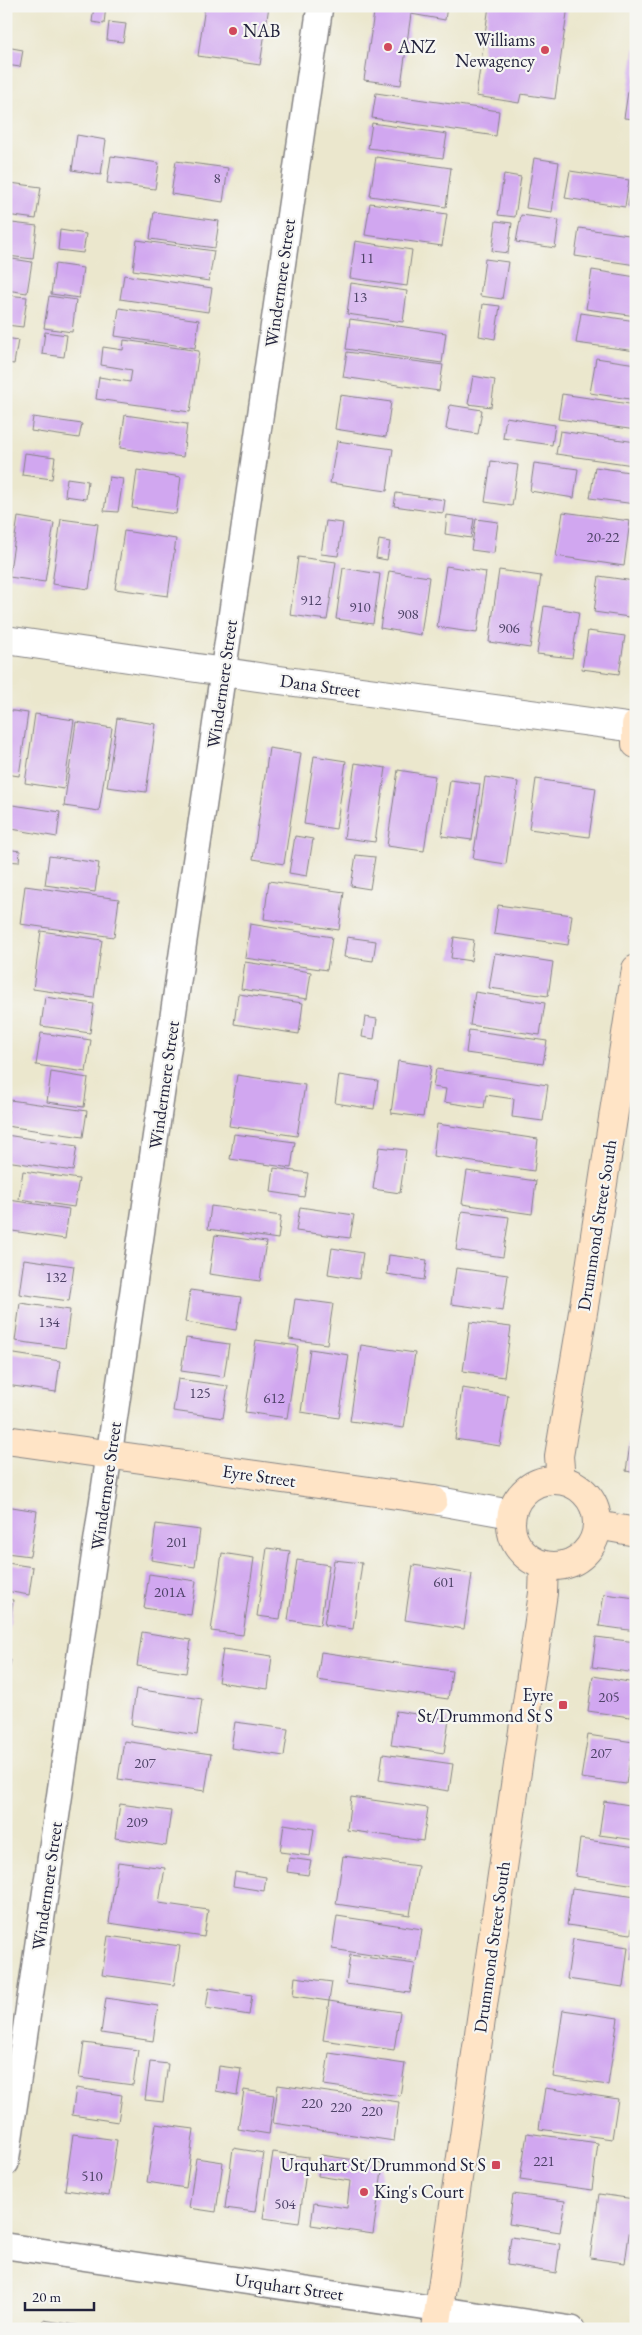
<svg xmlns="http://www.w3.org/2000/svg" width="642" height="2335" font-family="'EB Garamond',serif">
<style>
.building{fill:#d1a7f0}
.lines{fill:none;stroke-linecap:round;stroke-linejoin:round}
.minor-casing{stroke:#868484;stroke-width:28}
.tertiary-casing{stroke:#868484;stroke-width:30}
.secondary-casing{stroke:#868484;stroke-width:30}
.minor{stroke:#fff;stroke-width:25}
.tertiary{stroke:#fff;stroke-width:28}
.secondary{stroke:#ffe4c6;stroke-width:28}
.poi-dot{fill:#d1495b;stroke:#f6f6f2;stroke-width:2}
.labels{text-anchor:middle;stroke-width:4.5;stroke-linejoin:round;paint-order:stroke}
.number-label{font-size:15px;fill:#4e4368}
.poi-label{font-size:18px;fill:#22223b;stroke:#f6f6f2;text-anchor:start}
.street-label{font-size:18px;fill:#22223b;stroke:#f6f6f2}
</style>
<rect width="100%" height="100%" fill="#f6f6f2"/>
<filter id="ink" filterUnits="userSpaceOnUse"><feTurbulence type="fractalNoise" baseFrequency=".02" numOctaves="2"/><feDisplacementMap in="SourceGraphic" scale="10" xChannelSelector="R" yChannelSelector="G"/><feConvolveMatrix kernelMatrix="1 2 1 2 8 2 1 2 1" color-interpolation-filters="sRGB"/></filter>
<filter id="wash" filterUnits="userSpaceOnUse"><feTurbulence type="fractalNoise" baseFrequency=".0096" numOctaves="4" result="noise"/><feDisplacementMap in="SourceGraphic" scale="20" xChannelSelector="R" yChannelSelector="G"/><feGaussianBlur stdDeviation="1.12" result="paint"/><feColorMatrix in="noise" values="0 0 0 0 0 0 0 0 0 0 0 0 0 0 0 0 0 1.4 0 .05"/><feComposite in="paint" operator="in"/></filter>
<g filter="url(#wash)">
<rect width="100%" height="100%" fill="#ebe7cd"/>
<g id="blocks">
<!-- building -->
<g class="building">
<path d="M94 6H106L104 24 92 22Z"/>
<path d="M205 6H269L260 65 198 56Z"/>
<path d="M375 6H447L445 20 411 14 401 85 364 80Z"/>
<path d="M489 6H568L555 99 521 94 519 103 476 96Z"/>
<path d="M109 22 126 24 123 42 107 40Z"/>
<path d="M635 46H636V119L624 118Z"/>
<path d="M6 47 23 50 20 67 6 65Z"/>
<path d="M376 93 499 111 496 136 372 118Z"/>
<path d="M372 123 447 134 443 158 368 148Z"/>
<path d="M77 135 106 140 101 175 72 170Z"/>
<path d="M111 156 159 163 155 189 107 183Z"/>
<path d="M376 157 451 168 446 207 370 196Z"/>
<path d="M534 158 559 162 552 212 526 208Z"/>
<path d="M176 161 228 168 223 202 171 194Z"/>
<path d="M634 169H636V207L628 206Z"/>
<path d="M570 171 629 180 625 207 565 198Z"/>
<path d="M504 174 521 177 515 217 498 215Z"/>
<path d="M10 183 41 187 36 219 6 215Z"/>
<path d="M370 203 447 214 442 246 365 235Z"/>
<path d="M154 212 219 221 215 248 150 239Z"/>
<path d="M521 215 559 220 555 248 516 242Z"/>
<path d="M496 221 512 223 508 253 492 251Z"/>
<path d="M12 223 37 226 33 259 7 256Z"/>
<path d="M579 228 636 236V265L575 256Z"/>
<path d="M60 230 86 234 83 253 58 250Z"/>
<path d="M137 240 214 251 209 281 133 270Z"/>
<path d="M355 241 412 250 407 286 350 278Z"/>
<path d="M6 258 32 262 27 293 6 290Z"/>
<path d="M485 259 508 262 502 299 480 296Z"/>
<path d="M55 264 83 268 79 298 51 294Z"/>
<path d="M592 270 636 277V316L586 309Z"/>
<path d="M124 275 212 288 208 312 120 299Z"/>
<path d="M351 283 407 291 403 322 347 314Z"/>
<path d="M6 295 27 297 23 327 6 325Z"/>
<path d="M49 296 76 300 72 332 44 328Z"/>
<path d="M483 304 500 306 495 339 479 336Z"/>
<path d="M119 308 199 320 195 348 115 336Z"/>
<path d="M581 313 636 321V351L576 343Z"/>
<path d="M350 319 446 333 442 363 346 349Z"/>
<path d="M45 332 67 335 64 357 42 354Z"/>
<path d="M6 338 18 340 14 364 6 363Z"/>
<path d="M124 340 199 351 190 412 96 399 99 377 130 382 132 370 101 365 103 347 123 350Z"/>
<path d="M347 352 443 365 439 391 343 377Z"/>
<path d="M596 358 636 364V400L590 393Z"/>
<path d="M473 376 495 380 491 407 468 404Z"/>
<path d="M562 394 636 405V430L558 419Z"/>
<path d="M340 395 391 402 386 437 335 429Z"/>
<path d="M450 405 482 410 478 434 446 429Z"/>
<path d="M125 415 187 424 183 457 120 448Z"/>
<path d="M33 417 82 424 79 438 31 431Z"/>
<path d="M506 417 555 425 552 445 503 438Z"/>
<path d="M560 431 636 442 633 465 556 454Z"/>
<path d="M337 441 393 449 387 491 330 483Z"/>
<path d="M25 453 55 457 52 479 22 475Z"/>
<path d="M491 461 518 465 512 506 485 502Z"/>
<path d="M534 463 578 469 574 498 530 491Z"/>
<path d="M595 467 636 473 635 504 590 498Z"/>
<path d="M137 470 181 477 176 514 132 508Z"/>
<path d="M109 477 123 479 118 512 104 511Z"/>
<path d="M67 478 88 481 86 499 65 496Z"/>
<path d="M396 493 445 500 443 513 394 506Z"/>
<path d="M563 512 630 521 624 566 556 556Z"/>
<path d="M447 515 474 519 471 538 445 534Z"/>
<path d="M18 517 54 523 45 582 9 577Z"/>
<path d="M61 519 98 524 89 589 52 584Z"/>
<path d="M476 519 498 522 494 553 471 550Z"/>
<path d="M326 521 343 523 338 556 321 554Z"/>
<path d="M124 531 176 539 168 596 115 589Z"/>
<path d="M379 540 390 542 387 560 376 558Z"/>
<path d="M298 557 336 562 327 620 290 615Z"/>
<path d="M446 566 486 572 477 633 437 627Z"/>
<path d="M343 568 380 574 373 624 336 619Z"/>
<path d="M499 570 541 576 530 648 489 642Z"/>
<path d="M389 571 429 577 421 635 380 628Z"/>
<path d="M599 576 634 581 629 617 594 612Z"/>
<path d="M544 606 579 612 572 658 537 654Z"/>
<path d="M588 631 625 636 619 674 582 669Z"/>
<path d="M6 710 28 713 19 776 6 774Z"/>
<path d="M35 714 74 720 64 789 25 783Z"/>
<path d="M117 718 156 724 146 792 107 787Z"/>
<path d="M76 722 112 728 99 811 64 806Z"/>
<path d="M269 748 301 753 284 864 253 859Z"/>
<path d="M314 756 346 761 336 829 304 824Z"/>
<path d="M355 763 386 768 375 842 344 838Z"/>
<path d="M398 770 435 776 424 851 387 846Z"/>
<path d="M485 777 518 782 506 864 473 859Z"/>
<path d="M536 779 596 788 589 837 529 829Z"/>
<path d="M450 780 480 784 472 840 442 836Z"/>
<path d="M6 804 60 812 57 837 6 828Z"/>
<path d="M295 836 313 839 307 876 289 873Z"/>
<path d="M6 849 20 851 19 862 6 861Z"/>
<path d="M356 855 375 857 370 889 351 886Z"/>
<path d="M49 856 99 863 95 892 45 885Z"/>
<path d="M269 881 344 892 339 930 264 919Z"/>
<path d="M25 886 119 899 114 937 20 924Z"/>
<path d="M498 905 572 915 568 945 494 934Z"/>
<path d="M250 924 332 937 327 970 245 958Z"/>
<path d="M41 931 102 940 94 998 33 989Z"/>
<path d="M347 937 376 941 373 961 344 957Z"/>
<path d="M454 937 474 940 471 961 451 958Z"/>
<path d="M495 953 553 962 548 996 489 988Z"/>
<path d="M245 962 311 972 307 999 241 989Z"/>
<path d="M475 992 545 1003 540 1035 470 1025Z"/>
<path d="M238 994 303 1003 299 1034 234 1024Z"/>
<path d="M45 997 94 1004 90 1033 41 1026Z"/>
<path d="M365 1017 377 1019 374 1039 362 1037Z"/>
<path d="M469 1030 547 1041 543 1064 466 1053Z"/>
<path d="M41 1033 91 1040 86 1072 36 1065Z"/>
<path d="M398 1061 431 1066 423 1117 391 1113Z"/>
<path d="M436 1069 548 1085 543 1121 512 1117 514 1099 486 1095 484 1108 444 1102 446 1089 433 1087Z"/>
<path d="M51 1072 88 1078 84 1107 47 1102Z"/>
<path d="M237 1075 305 1085 297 1136 229 1126Z"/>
<path d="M339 1075 378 1081 374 1109 335 1103Z"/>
<path d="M10 1100 87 1111 83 1137 6 1126Z"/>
<path d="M437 1124 538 1139 534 1171 433 1156Z"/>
<path d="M234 1134 295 1142 291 1168 230 1159Z"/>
<path d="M6 1135 77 1146 73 1171 6 1161Z"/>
<path d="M379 1147 406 1150 400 1193 373 1189Z"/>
<path d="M274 1168 308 1173 304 1197 271 1192Z"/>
<path d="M23 1171 79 1179 74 1207 19 1199Z"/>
<path d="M467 1171 536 1181 532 1214 462 1204Z"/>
<path d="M9 1200 69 1209 65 1239 6 1230Z"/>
<path d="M211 1206 281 1216 278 1239 208 1229Z"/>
<path d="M300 1207 354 1215 350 1238 296 1231Z"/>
<path d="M462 1211 509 1217 503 1257 456 1250Z"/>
<path d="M215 1235 266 1242 260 1281 209 1274Z"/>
<path d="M332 1248 363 1253 359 1279 328 1274Z"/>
<path d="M389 1255 427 1260 424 1280 387 1274Z"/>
<path d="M24 1259 74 1266 69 1301 19 1294Z"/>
<path d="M456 1268 508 1275 503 1311 451 1304Z"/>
<path d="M190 1290 241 1297 236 1330 185 1322Z"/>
<path d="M295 1299 333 1304 327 1344 289 1339Z"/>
<path d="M20 1303 70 1310 65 1348 15 1341Z"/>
<path d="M470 1322 511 1327 504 1377 463 1371Z"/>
<path d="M186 1338 229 1344 224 1377 181 1371Z"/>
<path d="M256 1340 298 1346 287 1418 245 1412Z"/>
<path d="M361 1345 415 1353 404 1428 350 1421Z"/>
<path d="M310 1349 349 1355 339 1418 301 1412Z"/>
<path d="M8 1353 60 1361 56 1392 6 1385Z"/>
<path d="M178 1379 228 1386 223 1418 173 1411Z"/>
<path d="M462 1388 508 1395 500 1446 455 1439Z"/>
<path d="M635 1412H636V1473L626 1471Z"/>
<path d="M6 1506 37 1511 30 1556 6 1553Z"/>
<path d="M156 1524 200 1530 195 1567 151 1560Z"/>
<path d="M267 1548 290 1551 280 1619 257 1616Z"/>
<path d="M222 1553 254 1558 243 1635 211 1631Z"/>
<path d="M297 1560 329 1565 320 1625 288 1620Z"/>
<path d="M334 1560 362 1563 353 1629 324 1625Z"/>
<path d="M7 1563 33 1567 29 1595 6 1591Z"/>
<path d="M413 1565 472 1574 464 1629 405 1620Z"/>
<path d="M149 1574 196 1581 191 1615 144 1608Z"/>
<path d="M604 1594 636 1598V1631L599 1626Z"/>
<path d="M6 1599 13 1600 9 1630H6Z"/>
<path d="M142 1632 191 1640 186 1673 137 1666Z"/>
<path d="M596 1637 636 1642V1673L592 1667Z"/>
<path d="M223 1649 272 1656 268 1689 218 1682Z"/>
<path d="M321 1652 452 1671 448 1699 317 1680Z"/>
<path d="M6 1659 11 1660 7 1682H6Z"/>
<path d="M593 1676 635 1683 630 1717 588 1711Z"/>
<path d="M136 1689 202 1699 197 1735 131 1725Z"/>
<path d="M396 1711 449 1719 444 1753 391 1745Z"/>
<path d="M235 1722 288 1729 284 1756 231 1748Z"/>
<path d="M588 1735 633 1742 626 1784 581 1778Z"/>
<path d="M124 1741 211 1754 205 1791 118 1779Z"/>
<path d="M383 1754 453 1764 449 1791 379 1780Z"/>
<path d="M351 1797 428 1808 423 1841 347 1830Z"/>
<path d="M604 1801 636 1806V1840L599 1835Z"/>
<path d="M120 1804 171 1811 166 1846 115 1838Z"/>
<path d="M284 1824 314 1829 310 1856 280 1852Z"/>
<path d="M580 1839 636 1847V1885L575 1876Z"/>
<path d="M343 1856 418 1866 410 1915 336 1904Z"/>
<path d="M289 1858 311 1861 308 1875 287 1872Z"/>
<path d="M118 1862 165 1868 159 1903 208 1910 204 1937 109 1923Z"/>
<path d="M235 1872 266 1877 264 1891 233 1886Z"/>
<path d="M572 1888 636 1897 631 1934 567 1925Z"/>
<path d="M337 1916 422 1929 417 1962 332 1949Z"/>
<path d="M108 1936 180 1946 174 1985 102 1975Z"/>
<path d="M573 1939 628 1947 623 1987 567 1979Z"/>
<path d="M634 1940H636V1959H631Z"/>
<path d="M350 1955 415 1964 410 1993 346 1984Z"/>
<path d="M295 1977 332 1982 329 2001 293 1996Z"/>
<path d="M209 1988 252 1995 249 2015 206 2008Z"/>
<path d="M106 1998 158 2006 153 2041 101 2033Z"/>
<path d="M329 2001 400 2012 394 2050 323 2040Z"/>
<path d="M563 2010 618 2018 608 2085 553 2077Z"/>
<path d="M84 2043 138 2050 133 2085 79 2078Z"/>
<path d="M329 2053 405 2064 400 2096 324 2085Z"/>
<path d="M150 2062 168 2064 163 2102 145 2100Z"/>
<path d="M219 2066 241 2069 237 2095 216 2091Z"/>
<path d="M278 2085 399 2102 394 2141 273 2123Z"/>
<path d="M76 2088 122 2095 118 2122 72 2115Z"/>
<path d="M545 2088 618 2099 612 2139 539 2129Z"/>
<path d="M244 2090 274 2095 269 2134 238 2129Z"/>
<path d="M156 2124 194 2129 186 2188 147 2182Z"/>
<path d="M527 2133 598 2143 592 2190 520 2180Z"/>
<path d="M73 2134 117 2140 109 2196 65 2190Z"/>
<path d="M233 2148 264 2153 255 2212 225 2208Z"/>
<path d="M273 2152 308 2157 299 2223 263 2218Z"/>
<path d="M321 2155 383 2164 373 2234 311 2225 314 2203 347 2208 350 2181 318 2176Z"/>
<path d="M196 2158 223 2162 216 2212 189 2208Z"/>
<path d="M513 2194 565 2201 560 2232 509 2224Z"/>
<path d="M599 2194 634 2199 625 2263 590 2258Z"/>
<path d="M511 2237 560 2244 556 2273 507 2265Z"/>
<path d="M43 2320 82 2326 81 2329H42Z"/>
</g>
</g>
</g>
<g filter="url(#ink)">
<use href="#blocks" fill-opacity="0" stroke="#868484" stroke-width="1"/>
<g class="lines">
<!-- minor casing -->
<g class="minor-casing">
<g id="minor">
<path d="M6 2163 320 6"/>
<path d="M6 2246 572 2329"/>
</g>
</g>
<!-- tertiary casing -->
<g class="tertiary-casing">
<g id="tertiary">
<path d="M6 640 272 679 635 728"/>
<path d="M433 1500 511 1514"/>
</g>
</g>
<!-- secondary casing -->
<g class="secondary-casing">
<g id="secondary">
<path d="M636 725V744"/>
<path d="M6 1440 433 1500"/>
<circle cx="554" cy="1523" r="43"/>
<path d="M561 1480 559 1456 585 1300 636 969"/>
<path d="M597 1525 636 1532"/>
<path d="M436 2329 543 1593 544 1565"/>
</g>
</g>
<!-- minor -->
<use href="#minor" class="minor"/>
<!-- tertiary -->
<use href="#tertiary" class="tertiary"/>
<!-- secondary -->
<use href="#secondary" class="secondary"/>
</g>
</g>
<!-- markers -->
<g class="poi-dot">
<circle cx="233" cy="31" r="5"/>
<circle cx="388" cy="47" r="5"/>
<circle cx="545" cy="50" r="5"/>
<rect x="558" y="1700" width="10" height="10" rx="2.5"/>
<rect x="491" y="2160" width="10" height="10" rx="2.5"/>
<circle cx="364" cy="2192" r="5"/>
</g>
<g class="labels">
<!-- number labels -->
<g class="number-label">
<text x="217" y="183">8</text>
<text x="367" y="263">11</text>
<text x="360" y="302">13</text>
<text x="603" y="542">20-22</text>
<text x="311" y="605">912</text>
<text x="360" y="612">910</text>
<text x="408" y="619">908</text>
<text x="509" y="633">906</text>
<text x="56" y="1282">132</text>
<text x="49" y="1327">134</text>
<text x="200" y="1398">125</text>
<text x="274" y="1403">612</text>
<text x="177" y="1547">201</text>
<text x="444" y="1587">601</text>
<text x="170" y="1597">201A</text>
<text x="609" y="1702">205</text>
<text x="601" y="1758">207</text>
<text x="145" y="1768">207</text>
<text x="137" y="1827">209</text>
<text x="312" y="2108">220</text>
<text x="341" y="2112">220</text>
<text x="372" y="2116">220</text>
<text x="544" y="2166">221</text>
<text x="92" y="2181">510</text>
<text x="285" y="2209">504</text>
</g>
<!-- poi labels -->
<g class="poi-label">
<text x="243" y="37">NAB</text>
<text x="535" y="46" text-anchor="end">Williams<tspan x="535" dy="21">Newagency</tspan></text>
<text x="398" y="53">ANZ</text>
<text x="553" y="1701" text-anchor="end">Eyre<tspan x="553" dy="21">St/Drummond St S</tspan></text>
<text x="486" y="2171" text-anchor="end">Urquhart St/Drummond St S</text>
<text x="374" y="2198">King's Court</text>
</g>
<!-- street labels -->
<g class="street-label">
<text transform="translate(280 283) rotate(-82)" y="6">Windermere Street</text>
<text transform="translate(222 684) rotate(-82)" y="6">Windermere Street</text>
<text transform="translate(320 686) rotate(8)" y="6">Dana Street</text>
<text transform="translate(164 1085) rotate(-82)" y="6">Windermere Street</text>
<text transform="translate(597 1225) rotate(-81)" y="6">Drummond Street South</text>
<text transform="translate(259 1476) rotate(8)" y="6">Eyre Street</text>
<text transform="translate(106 1486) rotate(-82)" y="6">Windermere Street</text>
<text transform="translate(47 1886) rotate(-82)" y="6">Windermere Street</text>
<text transform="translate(492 1947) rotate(-82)" y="6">Drummond Street South</text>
<text transform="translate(289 2287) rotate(8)" y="6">Urquhart Street</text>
</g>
</g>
<!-- margin -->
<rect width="642" height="2335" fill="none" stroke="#f6f6f2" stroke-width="25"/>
<!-- scale -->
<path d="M25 2302v8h69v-8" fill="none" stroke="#22223b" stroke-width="2.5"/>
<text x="32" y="2302" font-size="15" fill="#22223b" stroke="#f6f6f2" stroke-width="4" paint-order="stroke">20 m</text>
</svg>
